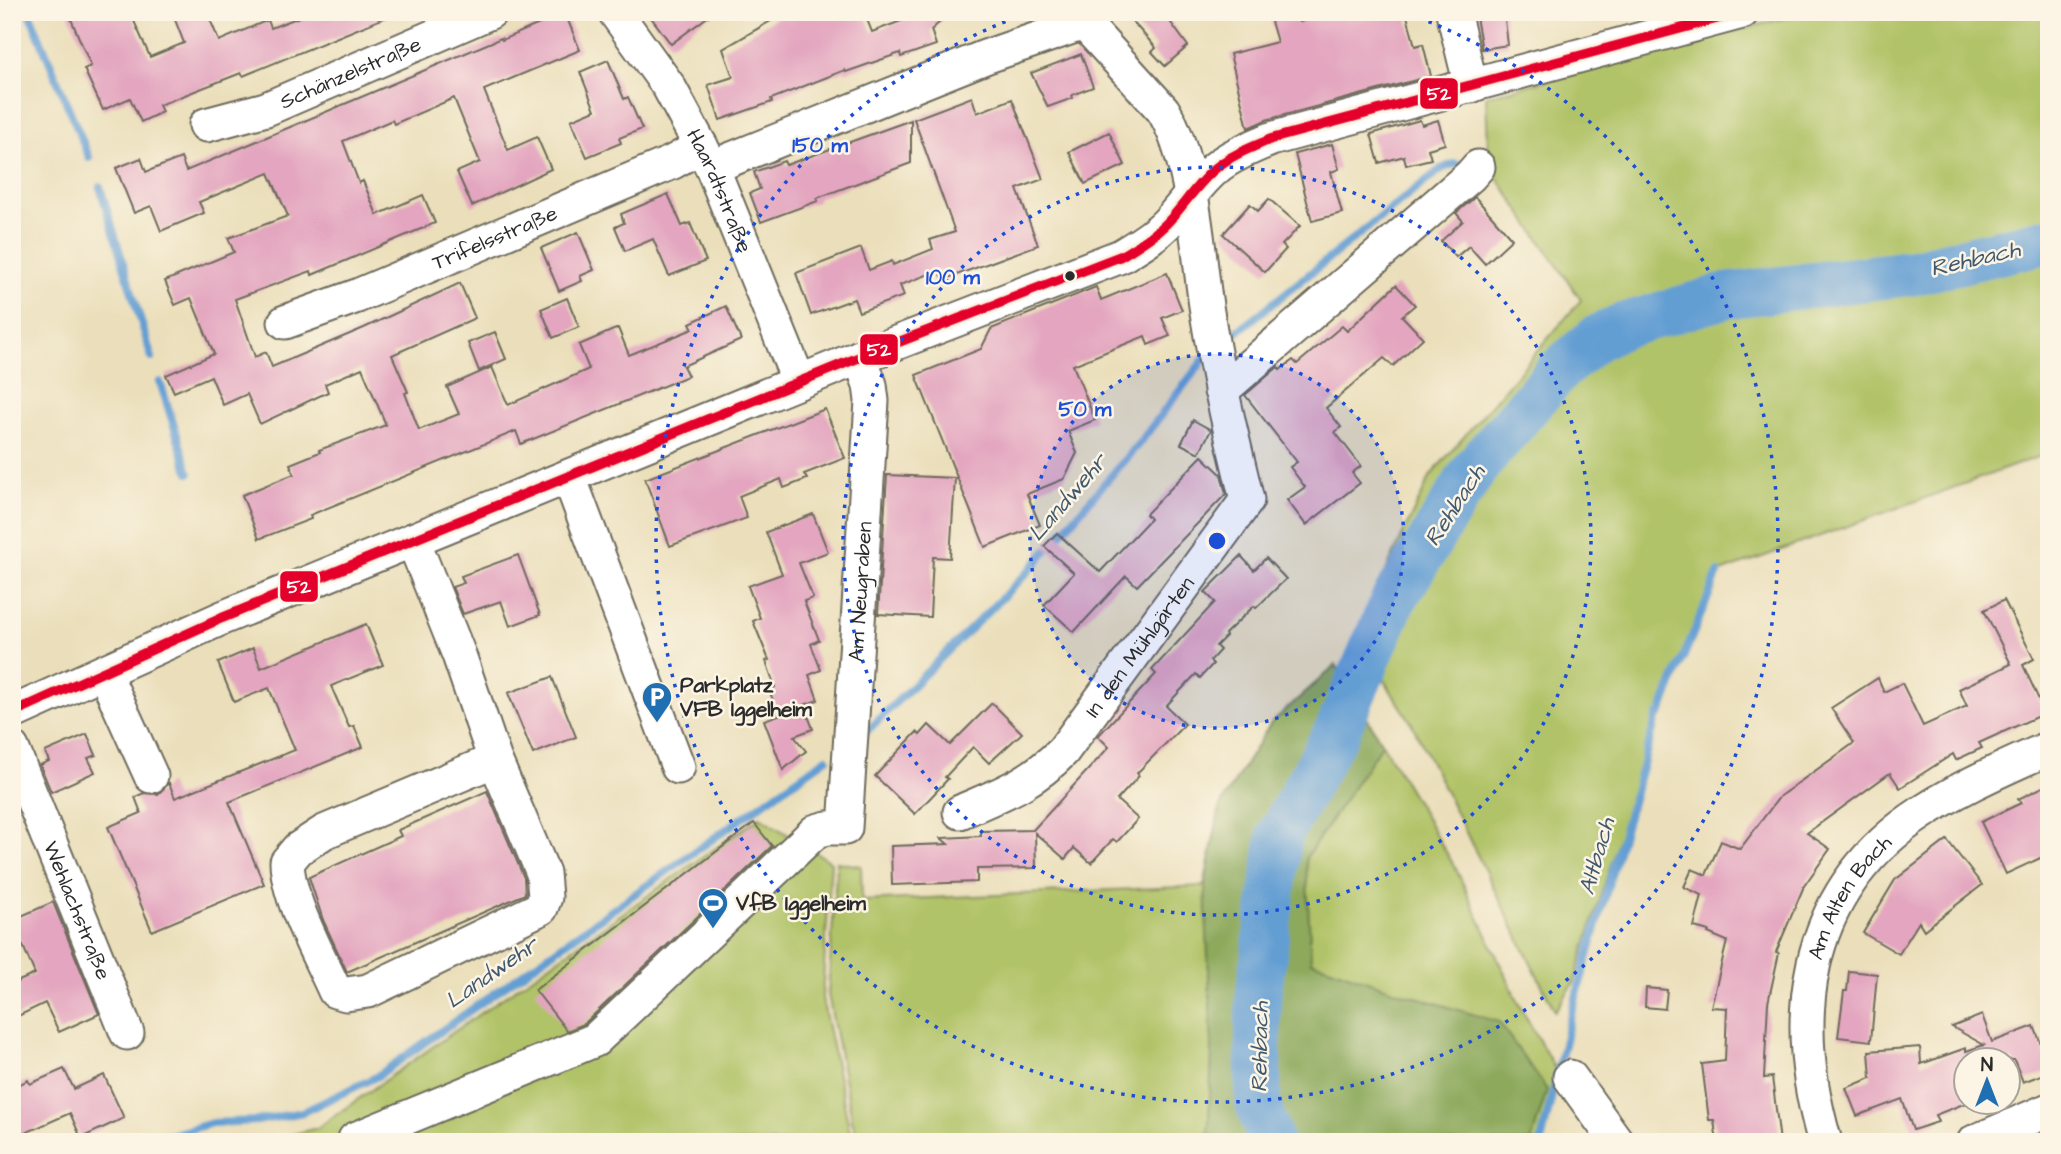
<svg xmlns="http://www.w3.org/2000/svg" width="2061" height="1154" font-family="'Architects Daughter',sans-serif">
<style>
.green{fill:#b1c367;stroke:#6e7749;stroke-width:2}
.forest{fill:#8ca95c;stroke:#5c6a44;stroke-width:2}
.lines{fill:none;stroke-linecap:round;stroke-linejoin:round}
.stream{stroke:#639ed3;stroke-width:8}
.river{stroke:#639ed3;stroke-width:46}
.building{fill:#e3a5bf}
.minor-casing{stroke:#6e6a5d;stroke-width:37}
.minor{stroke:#fff;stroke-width:33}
.bus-1-casing{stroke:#fcf5e5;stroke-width:16}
.bus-1{stroke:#e4002b;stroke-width:10}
.ring{fill:none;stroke:#1d4ed8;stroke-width:3.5;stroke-dasharray:3.5 7}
.bus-dot{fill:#2b2b2b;stroke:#fcf5e5;stroke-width:2.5}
.labels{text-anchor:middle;stroke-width:5;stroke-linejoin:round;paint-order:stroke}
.street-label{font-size:21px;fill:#2b2b2b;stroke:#fcf5e5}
.poi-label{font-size:21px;font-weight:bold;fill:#2b2b2b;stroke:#fcf5e5;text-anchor:start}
.water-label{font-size:23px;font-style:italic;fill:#41596e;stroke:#fcf5e5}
.centre{fill:#1d4ed8;stroke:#fcf5e5;stroke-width:3.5}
.ring-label{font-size:21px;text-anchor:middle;font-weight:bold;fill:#1d4ed8;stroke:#fcf5e5;stroke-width:5;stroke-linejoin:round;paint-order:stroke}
.line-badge{stroke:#fcf5e5;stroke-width:2.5}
.badge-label{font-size:19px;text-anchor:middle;font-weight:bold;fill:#fff}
</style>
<rect width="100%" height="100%" fill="#fcf5e5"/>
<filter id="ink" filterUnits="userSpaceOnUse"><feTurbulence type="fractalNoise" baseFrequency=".0143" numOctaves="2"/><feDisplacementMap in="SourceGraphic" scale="14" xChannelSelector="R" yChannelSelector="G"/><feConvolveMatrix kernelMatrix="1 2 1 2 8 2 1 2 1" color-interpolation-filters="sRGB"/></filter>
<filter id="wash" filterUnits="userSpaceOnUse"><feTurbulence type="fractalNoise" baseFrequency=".00686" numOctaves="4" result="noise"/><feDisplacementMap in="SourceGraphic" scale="28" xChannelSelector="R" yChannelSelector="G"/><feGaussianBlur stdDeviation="1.57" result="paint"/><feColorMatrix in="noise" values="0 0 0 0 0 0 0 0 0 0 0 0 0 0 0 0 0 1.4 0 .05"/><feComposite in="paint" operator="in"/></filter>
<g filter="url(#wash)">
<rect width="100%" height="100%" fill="#ebdfbb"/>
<!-- green -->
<g class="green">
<path d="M1808 12H2049V453L1718 573 1657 715 1574 983 1555 1011 1411 722 1355 636 1431 475 1581 300 1489 166 1486 96Z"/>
<path d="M1336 665 1456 869 1521 1008 1556 1071 1540 1142H859L853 1124 828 994 837 862 861 866 862 901 1204 886 1220 806 1271 723Z"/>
<path d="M760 817 831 862 822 998 852 1142H263L317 1128Z"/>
</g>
<!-- forest -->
<path class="forest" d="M1336 665 1382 744 1306 858 1311 961 1396 991 1499 1022 1547 1090 1531 1142H1208L1212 1050 1205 886 1220 806 1271 723Z"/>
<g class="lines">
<!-- stream -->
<g class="stream">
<path d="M29 12 89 157"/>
<path d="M100 187 152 358"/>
<path d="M1223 343 1441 169 1454 164 1465 166"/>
<path d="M160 382 189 473"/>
<path d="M1660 714 1718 573"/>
<path d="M864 734 1028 572 1141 441 1205 358"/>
<path d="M1573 1008 1657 715"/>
<path d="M145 1142 212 1123 257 1121 303 1112 376 1077 827 758"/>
<path d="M1541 1142 1573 1006"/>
</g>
<!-- river -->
<path class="river" d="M1271 1142 1258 1104V998L1280 834 1337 731 1393 601 1475 468 1559 370 1597 338 1622 326 1724 296 1910 273 2049 240"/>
</g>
<g id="blocks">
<!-- building -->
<g class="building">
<path d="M68 12H130L150 57 184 43 172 12H207L219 41 268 20 271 28 312 12 396 13 243 76 241 73 159 105 162 112 141 122 130 98 103 110 84 69 91 66Z"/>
<path d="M647 12H714L671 44Z"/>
<path d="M786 12H823L825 18 842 12H864L872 32 925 12H951L931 30 936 45 901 57 900 53 846 72 845 70 771 99 772 102 720 120 708 85 733 77 723 49Z"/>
<path d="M1124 12H1163L1188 46 1165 66 1152 52 1156 48Z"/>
<path d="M1288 12H1296L1299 22 1339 12H1406L1415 46 1423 44 1431 76 1266 120 1248 128 1230 54 1277 42 1270 18Z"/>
<path d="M1475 12H1504L1508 45 1482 49Z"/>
<path d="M565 13 580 50 484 90 508 150 537 137 551 169 472 206 457 172 480 162 454 98 394 124 392 120 343 141 359 183 363 181 377 215 423 195 435 223 312 275 311 271 235 299 255 357 266 352 272 367 364 328 460 283 475 318 392 355 408 392 405 393 419 430 459 414 447 387 492 367 508 405 589 369 579 345 618 328 629 355 693 329 690 323 726 306 741 340 683 366 688 376 521 444 516 431 310 515 311 519 259 539 242 495 294 474 290 464 320 452 319 450 386 425 362 368 325 384 328 392 260 424 247 394 223 405 211 376 174 392 166 375 214 354 191 298 175 305 165 281 234 252 228 238 288 216 269 173 199 202 204 213 161 231 151 206 134 213 116 168 141 158 146 172 181 158 186 171 501 38 502 40Z"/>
<path d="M1081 54 1093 87 1072 95 1073 98 1048 107 1031 73Z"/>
<path d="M608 60 624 99 628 97 642 129 619 138 621 143 587 157 571 120 595 110 580 72Z"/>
<path d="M972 97 977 113 1012 99 1043 179 1017 189 1038 245 943 280 940 270 900 285 904 296 859 312 854 299 811 315 796 273 861 248 869 270 892 261 893 265 933 249 930 240 955 232 914 119Z"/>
<path d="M911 120V163L817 198 818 201 761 222 750 193 760 189 754 172 784 161 786 165Z"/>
<path d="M1420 120 1422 125 1438 120 1445 144 1428 149 1431 159 1406 165 1404 156 1379 163 1371 134Z"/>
<path d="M1109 132 1125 165 1085 184 1069 152Z"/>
<path d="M1332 144 1339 169 1331 172 1342 213 1312 221 1295 154Z"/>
<path d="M668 194 682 226 690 223 706 261 669 276 653 239 625 251 615 227 624 223 621 214Z"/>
<path d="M1475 197 1512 239 1485 264 1469 246 1456 257 1441 241 1463 221 1456 213Z"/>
<path d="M1269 199 1300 226 1282 245 1286 249 1265 272 1223 234 1250 204 1258 211Z"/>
<path d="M578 232 594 270 580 276 582 281 559 291 541 248Z"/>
<path d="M1167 273 1182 310 1162 318 1170 336 1148 345 1145 336 1073 365 1095 420 1068 431 1077 453 1064 479 1027 494 1040 525 985 547 916 375 981 349 991 329 1096 287 1101 300Z"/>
<path d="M1396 285 1415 305 1402 316 1423 338 1393 366 1384 358 1326 408 1341 427 1335 432 1361 466 1352 473 1360 483 1306 525 1287 500 1305 487 1290 467 1297 462 1245 395 1278 367 1280 370 1293 360 1297 364 1342 326 1347 331Z"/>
<path d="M567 298 579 327 553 338 541 309Z"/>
<path d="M495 332 506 359 479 371 468 343Z"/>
<path d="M825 409 845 458 804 474 807 479 784 488 781 479 739 496 747 518 670 546 645 479Z"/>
<path d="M1193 420 1211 430 1199 453 1181 444Z"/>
<path d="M1202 456 1221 474 1226 494 1137 586 1126 576 1074 632 1044 605 1074 573 1044 546 1057 533 1100 572 1150 519 1146 514Z"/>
<path d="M887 475 955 478 950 558 933 557 930 617 878 614Z"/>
<path d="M813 514 828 552 799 563 813 598 804 601 819 640 811 644 821 670 809 675 818 700 804 705 813 729 794 736 806 751 783 770 764 720 779 715 769 690 775 687 766 661 769 660 753 621 760 618 748 586 782 574 766 532Z"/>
<path d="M518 555 540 615 510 626 501 601 463 614 452 587 464 583 461 576Z"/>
<path d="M1241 556 1254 570 1266 558 1286 579 1256 608 1254 606 1225 634 1226 636 1216 646 1220 650 1210 661 1213 664 1200 678 1196 674 1166 706 1185 724 1137 773 1139 776 1117 800 1138 819 1117 842 1113 839 1091 863 1074 848 1065 859 1035 833 1036 868 977 869V882L892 885 891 846 948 844 941 838 981 836V831L1033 830 1109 747 1098 736 1156 674 1152 670 1215 602 1205 592Z"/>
<path d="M2004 600 2034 659 2023 665 2045 713 1979 743 1982 748 1956 760 1953 754 1900 788 1890 773 1807 833 1830 849 1804 886 1776 952 1779 953 1768 1003 1764 1078 1772 1077 1780 1142H1717L1714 1120H1709L1702 1064 1725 1061 1727 1008 1711 1007 1727 941 1708 933 1709 931 1694 927 1702 895 1684 887 1692 869 1706 875 1721 841 1740 849 1780 796 1854 743 1831 708 1878 678 1884 692 1902 683 1923 726 1967 706 1959 689 2011 664 1984 610Z"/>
<path d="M366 624 383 665 331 686 349 727 354 726 363 747 229 802 264 884 152 931 108 827 141 813 135 797 144 793 158 794 169 783 175 798 295 750 269 688 234 702 218 663 253 648 261 668Z"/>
<path d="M552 677 576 737 533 754 508 693Z"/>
<path d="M992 703 1022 733 989 763 973 747 945 777 948 779 915 814 875 776 917 732 920 735 929 725 950 745Z"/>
<path d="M87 734 96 755 88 758 95 772 51 792 40 765 49 761 45 752Z"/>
<path d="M2049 784V854L2006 874 1981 822 2021 803 2018 799Z"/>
<path d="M487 791 524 878 525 894 347 972 323 920 309 877 401 836 398 830Z"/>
<path d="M754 823 772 846 584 1024 567 1031 535 990Z"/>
<path d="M1947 840 1982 885 1924 930 1919 922 1899 954 1863 933 1895 880Z"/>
<path d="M53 902 99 1014 59 1032 45 1003 12 1019V984L35 974 12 920Z"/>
<path d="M1849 971 1877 974 1871 1041 1838 1037 1844 991H1847Z"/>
<path d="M1646 988 1667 990 1665 1009 1645 1007Z"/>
<path d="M1982 1015 1992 1042 2034 1026 2049 1064V1072L2023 1082 2014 1060H1966V1103L1935 1115 1938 1122 1913 1130 1902 1099 1857 1116 1846 1088 1871 1078 1869 1051 1920 1047 1921 1064 1966 1048V1051L1984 1045 1952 1027Z"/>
<path d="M64 1069 74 1089 104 1075 124 1118 81 1138 70 1113 12 1139V1088L28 1080 30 1084Z"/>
</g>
</g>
</g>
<g filter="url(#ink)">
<use href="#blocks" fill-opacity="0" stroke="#6e6a5d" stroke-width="2"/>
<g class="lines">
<!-- minor casing -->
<g class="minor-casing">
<g id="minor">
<path id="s1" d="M615 12 669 87 712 167 799 382"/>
<path d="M1453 12 1471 86"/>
<path id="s2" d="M206 125 266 109 490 12"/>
<path d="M712 167 985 57 1084 23"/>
<path id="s3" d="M285 322 357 296 673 162 701 146"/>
<path d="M1221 391 1470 176 1478 167"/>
<path d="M569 477 678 767"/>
<path d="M413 540 459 655 495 760 543 873 545 897 541 908 368 991 346 994 335 991C319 955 288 900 287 862L298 849 324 832 495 760"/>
<path d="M104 672 151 776"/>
<path d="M12 713 222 618 860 357 1121 256C1137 246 1152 238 1166 224 1184 206 1197 183 1217 167 1233 154 1253 147 1271 139L1742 12"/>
<path id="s4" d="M12 748 127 1033"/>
<path id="s5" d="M960 812C1001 794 1031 784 1063 751L1247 500C1232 438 1217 376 1207 312 1197 252 1195 162 1163 110L1074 12"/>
<path d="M1570 1077 1617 1142"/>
<path id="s6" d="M355 1139 595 1040 816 831 827 828H845L872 401 870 385 860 357"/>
<path id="s7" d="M1825 1142C1789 1020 1802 898 1911 820 1953 790 2002 769 2049 748"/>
<path d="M1974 1142 2049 1110"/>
</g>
</g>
<!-- minor -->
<use href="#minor" class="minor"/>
<!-- bus-1 casing -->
<g class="bus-1-casing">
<path id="bus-1" d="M12 713 222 618 860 357 1121 256C1137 246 1152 238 1166 224 1184 206 1197 183 1217 167 1233 154 1253 147 1271 139L1742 12"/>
</g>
<!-- bus-1 -->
<use href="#bus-1" class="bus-1"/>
</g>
</g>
<!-- distance rings -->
<circle cx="1217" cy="541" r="187" fill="#1d4ed8" fill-opacity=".12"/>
<g class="ring">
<circle cx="1217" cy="541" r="187"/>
<circle cx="1217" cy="541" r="374"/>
<path d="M1409 14A561 561 0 1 1 1025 14"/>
</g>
<!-- icons -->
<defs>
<g id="parking-pin" transform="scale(1.575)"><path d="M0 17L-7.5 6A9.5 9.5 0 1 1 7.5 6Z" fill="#1f6fb2" stroke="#fcf5e5"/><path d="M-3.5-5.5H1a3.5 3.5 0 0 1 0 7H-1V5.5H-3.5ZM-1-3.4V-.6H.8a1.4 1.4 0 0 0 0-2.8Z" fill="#fff"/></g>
<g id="stadium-pin" transform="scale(1.575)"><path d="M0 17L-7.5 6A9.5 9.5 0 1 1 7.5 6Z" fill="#1f6fb2" stroke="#fcf5e5"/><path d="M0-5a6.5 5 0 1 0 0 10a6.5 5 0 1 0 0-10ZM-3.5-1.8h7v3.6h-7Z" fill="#fff"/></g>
</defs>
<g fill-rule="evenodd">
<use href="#parking-pin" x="657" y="697"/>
<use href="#stadium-pin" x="713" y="903"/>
</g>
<!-- markers -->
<circle class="bus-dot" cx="1070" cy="276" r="6"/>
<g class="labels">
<!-- street labels -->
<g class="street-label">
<text dy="7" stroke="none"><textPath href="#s2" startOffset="154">Schänzelstraße</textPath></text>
<text dy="7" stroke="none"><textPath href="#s1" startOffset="208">Haardtstraße</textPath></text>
<text dy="7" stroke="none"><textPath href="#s3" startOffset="226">Trifelsstraße</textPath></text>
<text dy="7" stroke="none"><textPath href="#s6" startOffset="830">Am Neugraben</textPath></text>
<text dy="7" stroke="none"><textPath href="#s5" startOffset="250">In den Mühlgärten</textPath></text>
<text dy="7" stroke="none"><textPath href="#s7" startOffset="257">Am Alten Bach</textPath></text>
<text dy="7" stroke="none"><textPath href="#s4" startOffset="175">Wehlachstraße</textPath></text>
</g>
<!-- poi labels -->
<g class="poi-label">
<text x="680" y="692">Parkplatz<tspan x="680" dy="24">VFB Iggelheim</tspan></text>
<text x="736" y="910">VfB Iggelheim</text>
</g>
<!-- water labels -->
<g class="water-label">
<text transform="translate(1975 258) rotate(-13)" y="8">Rehbach</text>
<text transform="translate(1067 497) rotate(-49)" y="8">Landwehr</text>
<text transform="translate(1454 505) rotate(-57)" y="8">Rehbach</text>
<text transform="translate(1596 856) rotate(-74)" y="8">Altbach</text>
<text transform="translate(491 972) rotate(-35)" y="8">Landwehr</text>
<text transform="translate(1259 1047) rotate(-89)" y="8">Rehbach</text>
</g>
</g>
<circle cx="1217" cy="541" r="10" class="centre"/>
<g class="ring-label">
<text x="820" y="152">150 m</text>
<text x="953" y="284">100 m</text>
<text x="1085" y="416">50 m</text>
</g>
<g class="line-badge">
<rect x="1419" y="77" width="40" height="33" rx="7" fill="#e4002b"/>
<rect x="859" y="333" width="40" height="33" rx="7" fill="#e4002b"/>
<rect x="279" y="570" width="40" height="33" rx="7" fill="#e4002b"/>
</g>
<g class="badge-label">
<text x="1439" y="100">52</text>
<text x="879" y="356">52</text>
<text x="299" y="593">52</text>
</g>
<!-- margin -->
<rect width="2061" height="1154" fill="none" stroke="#fcf5e5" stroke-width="42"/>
<!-- north arrow -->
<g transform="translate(1987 1081)"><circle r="33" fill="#fcf5e5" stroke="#a8a49b" stroke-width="2"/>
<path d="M0-5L12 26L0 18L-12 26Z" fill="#1f6fb2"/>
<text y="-10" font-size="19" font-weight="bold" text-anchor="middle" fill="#2b2b2b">N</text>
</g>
</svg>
